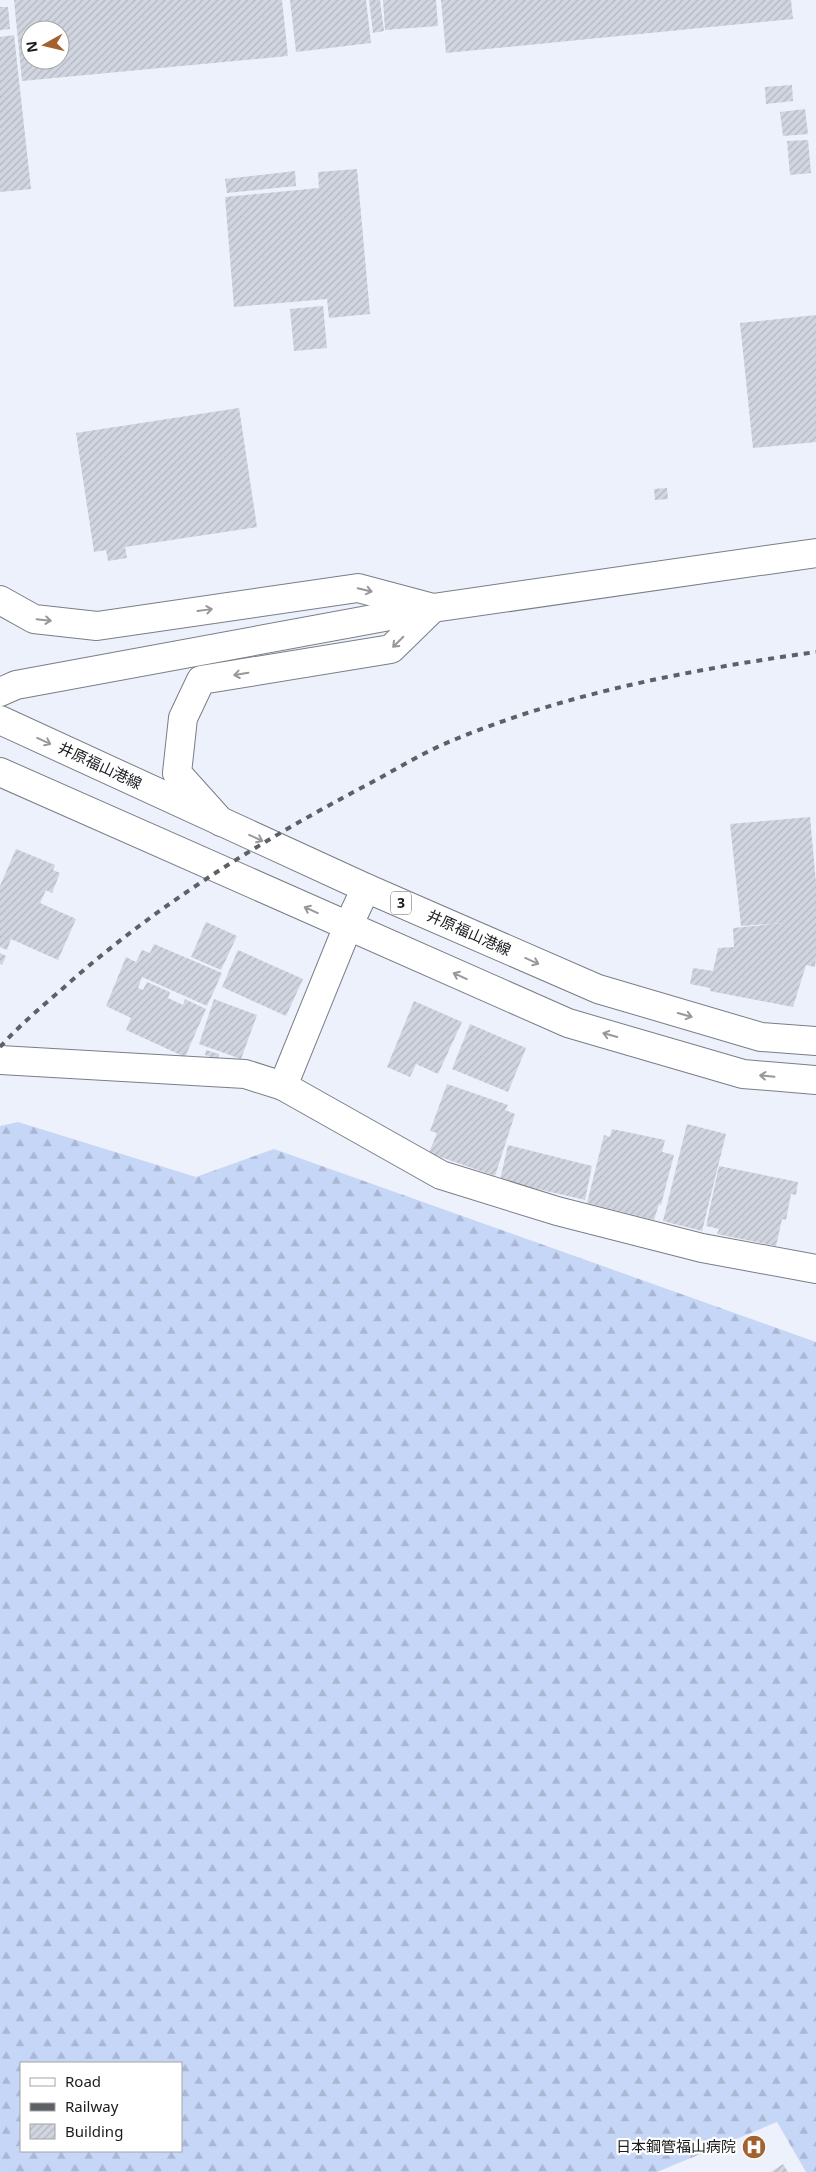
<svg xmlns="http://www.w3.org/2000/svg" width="816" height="2172" font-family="'Noto Sans','Noto Sans JP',sans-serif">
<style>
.forest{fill:url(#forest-firs);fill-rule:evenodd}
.building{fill:url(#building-hatch);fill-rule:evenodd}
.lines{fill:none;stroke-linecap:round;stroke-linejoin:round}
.minor-casing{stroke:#797e87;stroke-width:30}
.tertiary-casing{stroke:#797e87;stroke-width:30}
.primary-casing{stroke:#797e87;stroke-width:30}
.minor{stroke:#fff;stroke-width:28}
.tertiary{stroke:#fff;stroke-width:28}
.primary{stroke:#fff;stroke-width:28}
.rail{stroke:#5d6065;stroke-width:4;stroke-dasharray:6 6;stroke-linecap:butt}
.oneway{stroke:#98989a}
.labels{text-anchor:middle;stroke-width:4.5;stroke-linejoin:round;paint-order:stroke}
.shield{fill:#fff;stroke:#5e5f62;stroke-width:1}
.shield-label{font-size:14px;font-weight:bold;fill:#191b1e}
.street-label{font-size:15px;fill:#191b1e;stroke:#fff}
.poi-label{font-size:15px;fill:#191b1e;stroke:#fff;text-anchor:end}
</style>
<defs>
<pattern id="forest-firs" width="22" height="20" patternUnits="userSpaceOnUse" patternTransform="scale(1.25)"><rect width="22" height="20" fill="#c6d6f7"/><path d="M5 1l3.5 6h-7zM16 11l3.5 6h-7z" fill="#aab7d3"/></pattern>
<pattern id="building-hatch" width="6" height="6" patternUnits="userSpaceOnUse" patternTransform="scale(1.25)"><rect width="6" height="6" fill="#d0d5df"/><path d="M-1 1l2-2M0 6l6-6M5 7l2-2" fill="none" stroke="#b2b6bf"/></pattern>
</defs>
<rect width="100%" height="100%" fill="#ecf1fb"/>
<!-- forest -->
<path class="forest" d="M18 1122 196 1177 274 1149 816 1342V2172H806L777 2122 657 2172H0V1126ZM21 2063H181V2151H21Z"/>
<!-- building -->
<g class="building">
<path d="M14 0H282L288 56 22 81ZM30 30H60V60H30Z"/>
<path d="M290 0H366L371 43 296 52Z"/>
<path d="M369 0H380L384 31 373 33Z"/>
<path d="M383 0H436L438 26 385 30Z"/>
<path d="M441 0H791L793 19 446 53Z"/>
<path d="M0 7H8L10 29 0 30Z"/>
<path d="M14 35 31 189 0 192V37Z"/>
<path d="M792 85 793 101 766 104 765 87Z"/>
<path d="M805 109 808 134 783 136 780 112Z"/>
<path d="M808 140 811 173 790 175 787 141Z"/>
<path d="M357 169 370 314 329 318 327 299 234 307 225 197 319 188 318 172Z"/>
<path d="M295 171 296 186 227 193 225 179Z"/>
<path d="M323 306 327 348 294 351 290 309Z"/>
<path d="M816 315V442L753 448 740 323Z"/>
<path d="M239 408 257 527 125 547 127 558 108 561 106 550 94 552 76 433Z"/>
<path d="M667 488 668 499 655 500 654 489Z"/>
<path d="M810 817 816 883V958L815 967 806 965 793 1007 710 991V988L690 984 693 968 713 971 718 948 734 947 733 928 783 923 741 926 730 824Z"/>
<path d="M16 849 55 865 53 870 60 873 52 893 46 890 40 903 76 919 58 960 11 939 7 950 0 947V886Z"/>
<path d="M206 922 237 936 221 970 191 957Z"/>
<path d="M154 944 222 973 207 1006 142 977 138 988 143 990 147 982 170 992 168 998 183 1005 185 999 206 1009 185 1057 126 1030 131 1018 106 1006 126 957 136 962 142 950 150 953Z"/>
<path d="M238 950 303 979 286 1016 222 987Z"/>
<path d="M0 953 6 956 2 965 0 964Z"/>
<path d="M214 999 257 1015 241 1059 199 1044Z"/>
<path d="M414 1001 462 1022 438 1074 416 1064 410 1077 387 1067Z"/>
<path d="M470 1024 526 1048 508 1092 452 1069Z"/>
<path d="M206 1050 219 1054 218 1059 205 1055Z"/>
<path d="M447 1084 508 1105 505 1110 515 1114 495 1176 429 1153 437 1133 430 1131Z"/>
<path d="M687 1124 726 1134 702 1231 663 1221Z"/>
<path d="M612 1129 665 1140 662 1152 674 1155 661 1205 659 1204 654 1220 587 1203 604 1135 610 1137Z"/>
<path d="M508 1145 592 1166 585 1200 500 1180Z"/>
<path d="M719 1166 798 1182 796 1195 791 1194 786 1220 782 1219 776 1246 717 1234 719 1229 706 1226Z"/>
<path d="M783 2164 788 2172H771Z"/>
</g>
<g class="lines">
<!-- minor casing -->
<g class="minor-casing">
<g id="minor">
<path d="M0 600 34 619 97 626 358 588 433 608"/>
<path d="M221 822 177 773 183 718 201 680 391 649 433 608"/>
<path d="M0 1060 245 1074 283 1086 441 1175 557 1211 702 1248 816 1269"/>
<path d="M283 1086 348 926 366 888"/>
</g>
</g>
<!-- tertiary casing -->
<g class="tertiary-casing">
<path id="tertiary" d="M0 692 16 685 433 608 816 553"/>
</g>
<!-- primary casing -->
<g class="primary-casing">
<g id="primary">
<path d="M0 720 366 888 598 989 761 1037 816 1041"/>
<path d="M0 772 568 1023 743 1074 816 1080"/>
</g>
</g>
<!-- minor -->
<use href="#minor" class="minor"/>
<!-- tertiary -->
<use href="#tertiary" class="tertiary"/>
<!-- primary -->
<use href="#primary" class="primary"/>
<!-- rail -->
<path class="rail" d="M0 1047C19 1026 40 1008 61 990 151 909 254 845 361 788 392 772 423 752 456 739 570 692 695 669 816 652"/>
</g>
<!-- one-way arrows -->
<defs><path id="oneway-shaft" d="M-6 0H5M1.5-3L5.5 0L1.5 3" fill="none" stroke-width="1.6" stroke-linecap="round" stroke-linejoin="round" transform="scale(1.25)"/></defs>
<g class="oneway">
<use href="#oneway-shaft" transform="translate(365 590) rotate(14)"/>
<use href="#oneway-shaft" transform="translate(205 610) rotate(-8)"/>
<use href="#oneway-shaft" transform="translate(44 620) rotate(6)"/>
<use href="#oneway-shaft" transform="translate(398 642) rotate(135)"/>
<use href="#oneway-shaft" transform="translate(241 674) rotate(171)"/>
<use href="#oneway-shaft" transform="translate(44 741) rotate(25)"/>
<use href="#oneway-shaft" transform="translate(256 838) rotate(25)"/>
<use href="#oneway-shaft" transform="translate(311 910) rotate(-156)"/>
<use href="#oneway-shaft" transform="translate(532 961) rotate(24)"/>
<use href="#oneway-shaft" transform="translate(460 976) rotate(-156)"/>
<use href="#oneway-shaft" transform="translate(685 1015) rotate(16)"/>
<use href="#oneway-shaft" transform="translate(610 1035) rotate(-164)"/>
<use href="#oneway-shaft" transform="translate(767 1076) rotate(-175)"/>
</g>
<!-- icons -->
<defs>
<g id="hospital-disc" transform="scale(1.25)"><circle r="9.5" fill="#a46130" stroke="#fff"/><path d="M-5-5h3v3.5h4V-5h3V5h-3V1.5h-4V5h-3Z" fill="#fff"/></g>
</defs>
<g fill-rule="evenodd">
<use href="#hospital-disc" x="754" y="2147"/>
</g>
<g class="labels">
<!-- shield labels -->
<rect class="shield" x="391" y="891.5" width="20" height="23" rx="4"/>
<g class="shield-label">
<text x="401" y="908">3</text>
</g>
<!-- street labels -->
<g class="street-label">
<text transform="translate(100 766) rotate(25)" y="5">井原福山港線</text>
<text transform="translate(469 933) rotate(24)" y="5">井原福山港線</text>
</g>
<!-- poi labels -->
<g class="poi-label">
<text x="736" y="2152">日本鋼管福山病院</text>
</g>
</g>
<!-- legend -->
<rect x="20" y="2062" width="162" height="90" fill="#ffffff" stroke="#a3a4a5"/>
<rect x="30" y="2078" width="25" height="8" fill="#ffffff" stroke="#a3a4a5"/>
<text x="65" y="2087" font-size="15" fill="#191b1e">Road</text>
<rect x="30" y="2103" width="25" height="8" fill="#5d6065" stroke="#a3a4a5"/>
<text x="65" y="2112" font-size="15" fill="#191b1e">Railway</text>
<rect x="30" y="2124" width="25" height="15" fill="url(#building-hatch)" stroke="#a3a4a5"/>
<text x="65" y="2137" font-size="15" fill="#191b1e">Building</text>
<!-- north arrow -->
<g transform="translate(45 45) rotate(262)"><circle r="24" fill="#ffffff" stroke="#a3a4a5"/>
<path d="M0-4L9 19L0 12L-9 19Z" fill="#a46130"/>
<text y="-8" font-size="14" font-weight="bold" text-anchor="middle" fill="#191b1e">N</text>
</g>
</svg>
